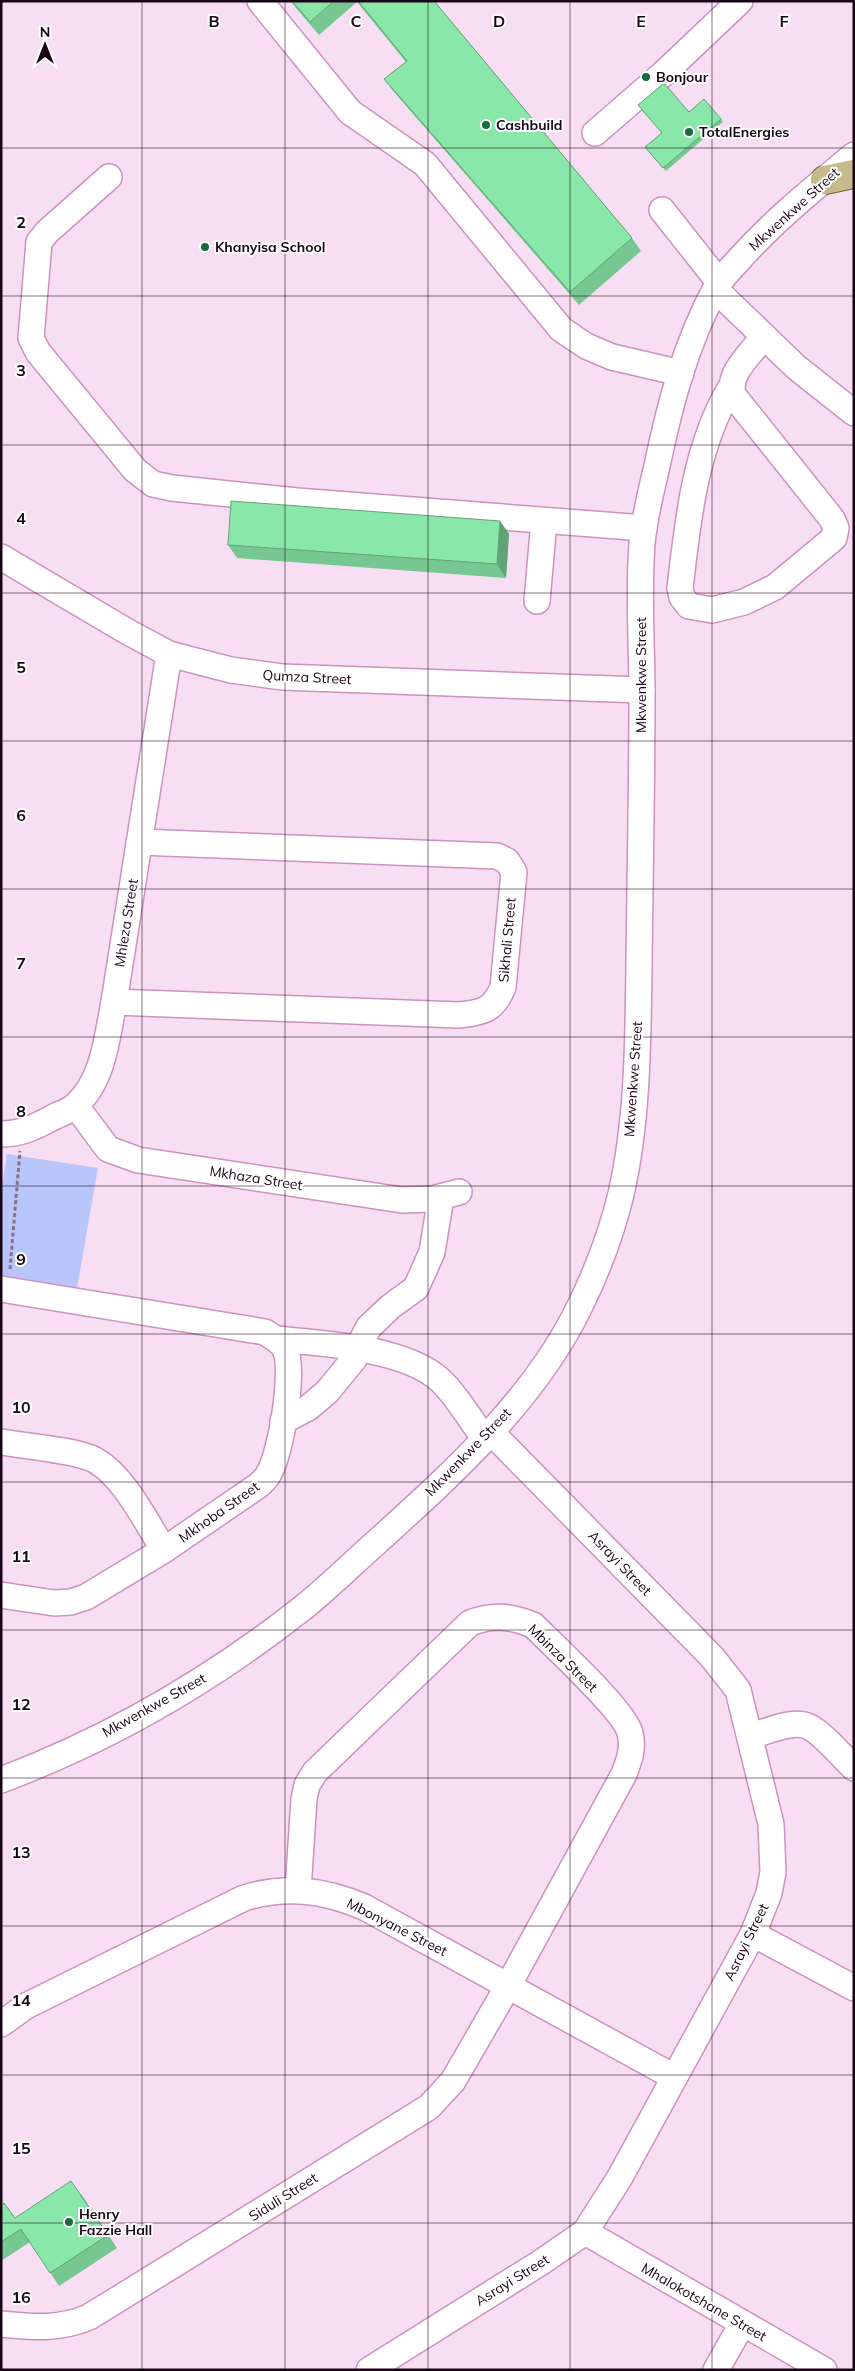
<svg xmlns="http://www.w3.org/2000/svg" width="855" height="2371" font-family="Mulish,sans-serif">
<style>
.green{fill:#b9c6fb}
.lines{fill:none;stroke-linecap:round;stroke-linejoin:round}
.minor-casing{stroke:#ce91c1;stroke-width:28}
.major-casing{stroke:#715b2f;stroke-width:30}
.path{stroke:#887183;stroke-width:3;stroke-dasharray:4 2.5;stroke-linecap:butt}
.minor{stroke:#fff;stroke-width:25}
.major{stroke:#c6b98a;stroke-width:28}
.wall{fill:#77c792}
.shaded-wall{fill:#61a277}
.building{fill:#8ae7aa;stroke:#61a277}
.grid{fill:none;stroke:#190516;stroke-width:1;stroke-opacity:0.55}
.poi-dot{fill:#166c3e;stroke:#fff;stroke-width:2}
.labels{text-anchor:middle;stroke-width:4;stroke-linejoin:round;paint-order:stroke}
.poi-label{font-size:14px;font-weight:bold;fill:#190516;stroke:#fff;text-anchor:start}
.street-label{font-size:14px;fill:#190516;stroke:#fff}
.grid-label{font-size:16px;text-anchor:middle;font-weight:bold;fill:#190516;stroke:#fff;stroke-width:4;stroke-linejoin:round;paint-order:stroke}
</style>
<rect width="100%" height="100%" fill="#f8def2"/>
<!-- green -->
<path class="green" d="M7 1154 98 1168 77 1288 1 1275V1193Z"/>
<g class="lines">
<!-- minor casing -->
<g class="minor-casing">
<g id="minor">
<path d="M260 1 350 112 425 164 561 329 586 346 612 357 681 373"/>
<path d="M595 133 663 74 740 1"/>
<path d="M109 177 47 232 39 242 31 338 38 352 135 470 153 484 172 488 297 501 644 528"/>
<path d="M662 210 719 282"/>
<path d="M716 290 796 367 854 413"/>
<path d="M731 387C695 447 688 519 680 588L682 597 689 606 712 610 744 602 775 587 834 538 836 528 832 519 733 395C727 373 751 354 764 336"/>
<path d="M1 557 128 632 169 654 231 670 282 677 642 690"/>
<path d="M537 601 544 521"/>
<path d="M114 1002 458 1015C482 1013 494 1010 503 987L514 872 507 861 497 856 139 842"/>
<path d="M76 1106 108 1149 138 1160 402 1200 432 1199 459 1192"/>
<path d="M1 1134C21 1134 35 1127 52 1118 59 1114 70 1111 76 1105 104 1080 107 1036 114 1002L169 654"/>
<path d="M1 1289 265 1332C272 1337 282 1342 285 1349 295 1370 281 1453 269 1473 267 1478 263 1481 259 1485L164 1550 86 1597 71 1602 54 1603 1 1595"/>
<path d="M276 1339C321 1343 407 1348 441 1381 458 1397 470 1420 485 1439"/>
<path d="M283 1421 308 1408 327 1392 354 1359 358 1347 369 1327 390 1307 416 1288 432 1252 441 1197"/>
<path d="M1 1442C24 1446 76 1450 95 1460 124 1476 146 1522 164 1550"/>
<path d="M751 1736C766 1732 788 1721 804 1725 819 1728 842 1757 854 1768"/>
<path d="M1 1780C110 1739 213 1679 304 1607 330 1586 354 1562 379 1540 454 1472 535 1399 580 1306 597 1271 612 1232 621 1194 638 1120 638 1040 639 965 640 874 642 784 642 694 642 644 638 594 642 544 644 518 651 492 657 466 670 404 686 342 717 286 722 278 729 270 736 263 771 223 813 189 854 155"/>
<path d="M753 1934 854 1988"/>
<path d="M1 2024 26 2006 244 1898C286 1885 324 1890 364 1907L674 2077"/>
<path d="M585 2232 824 2370"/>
<path d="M1 2324C32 2327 59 2330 89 2317L429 2107 453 2081 508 1986 624 1774C629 1761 634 1748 630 1733 625 1711 553 1645 533 1625 511 1616 492 1614 470 1623L315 1772 307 1785 304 1799 298 1890"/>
<path d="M369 2370 540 2263 585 2232 620 2177 753 1934 769 1893 773 1872 771 1824 738 1690 712 1657 491 1432"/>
<path d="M716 2370 742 2324"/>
</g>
</g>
<!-- major casing -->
<g class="major-casing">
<path id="major" d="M825 180 854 174"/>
</g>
<!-- path -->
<path class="path" d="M10 1269 20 1151"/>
<!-- minor -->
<use href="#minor" class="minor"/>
<!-- major -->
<use href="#major" class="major"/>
</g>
<!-- wall -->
<g class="wall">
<path d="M290 1H434L632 238 641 251 579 305 394 92 384 79 406 62 357 2 319 35Z"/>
<path d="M638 105 689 112 721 119 723 122 666 171 645 147 662 133Z"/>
<path d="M500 521 509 534 506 578 237 558 228 545Z"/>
<path d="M81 2194 117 2248 59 2286 30 2242 1 2261V2205L15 2218Z"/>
</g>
<!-- shaded-wall -->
<path class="shaded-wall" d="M500 521 509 534 506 578 497 564Z"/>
<!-- building -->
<g class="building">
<path d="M292 1H334L310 22Z"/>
<path d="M358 1H434L632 238 570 292 384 79 407 61Z"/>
<path d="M664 83 689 112 704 99 721 119 663 168 645 147 662 133 638 105Z"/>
<path d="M231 501 500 521 497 564 228 545Z"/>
<path d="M71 2181 108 2235 50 2273 21 2229 1 2242V2205L4 2203 15 2218Z"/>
</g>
<!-- grid -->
<path class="grid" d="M142 1V2370M285 1V2370M428 1V2370M570 1V2370M712 1V2370M1 148H854M1 296H854M1 445H854M1 593H854M1 741H854M1 889H854M1 1037H854M1 1186H854M1 1334H854M1 1482H854M1 1630H854M1 1778H854M1 1926H854M1 2075H854M1 2223H854"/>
<!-- markers -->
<g class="poi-dot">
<circle cx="646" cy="77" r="5"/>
<circle cx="486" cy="125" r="5"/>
<circle cx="689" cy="132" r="5"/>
<circle cx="205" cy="247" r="5"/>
<circle cx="69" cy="2222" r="5"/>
</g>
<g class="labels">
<!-- poi labels -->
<g class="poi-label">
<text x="656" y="82">Bonjour</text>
<text x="496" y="130">Cashbuild</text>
<text x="699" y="137">TotalEnergies</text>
<text x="215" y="252">Khanyisa School</text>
<text x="79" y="2219">Henry<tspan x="79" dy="16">Fazzie Hall</tspan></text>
</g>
<!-- street labels -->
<g class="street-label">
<text transform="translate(794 209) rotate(-42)" y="5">Mkwenkwe Street</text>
<text transform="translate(641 675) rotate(-90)" y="5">Mkwenkwe Street</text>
<text transform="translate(307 677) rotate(3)" y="5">Qumza Street</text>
<text transform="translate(126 923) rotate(-81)" y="5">Mhleza Street</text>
<text transform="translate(507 940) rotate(-85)" y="5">Sikhali Street</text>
<text transform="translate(633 1079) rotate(-86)" y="5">Mkwenkwe Street</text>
<text transform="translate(256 1178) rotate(9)" y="5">Mkhaza Street</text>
<text transform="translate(468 1452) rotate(-46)" y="5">Mkwenkwe Street</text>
<text transform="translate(219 1512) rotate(-35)" y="5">Mkhoba Street</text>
<text transform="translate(620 1563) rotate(46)" y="5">Asrayi Street</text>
<text transform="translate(563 1658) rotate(44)" y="5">Mbinza Street</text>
<text transform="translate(154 1705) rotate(-29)" y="5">Mkwenkwe Street</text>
<text transform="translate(397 1927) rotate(27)" y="5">Mbonyane Street</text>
<text transform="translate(746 1942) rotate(-64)" y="5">Asrayi Street</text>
<text transform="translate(283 2197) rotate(-32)" y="5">Siduli Street</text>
<text transform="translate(512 2280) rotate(-32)" y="5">Asrayi Street</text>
<text transform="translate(704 2302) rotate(30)" y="5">Mhalokotshane Street</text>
</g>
</g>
<g class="grid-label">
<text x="214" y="27">B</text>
<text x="356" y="27">C</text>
<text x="499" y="27">D</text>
<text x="641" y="27">E</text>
<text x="784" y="27">F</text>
<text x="21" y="228">2</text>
<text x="21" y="376">3</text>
<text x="21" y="524">4</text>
<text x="21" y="673">5</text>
<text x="21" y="821">6</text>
<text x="21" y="969">7</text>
<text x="21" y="1117">8</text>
<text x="21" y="1265">9</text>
<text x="21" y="1413">10</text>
<text x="21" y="1562">11</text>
<text x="21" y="1710">12</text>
<text x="21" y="1858">13</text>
<text x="21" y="2006">14</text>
<text x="21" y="2154">15</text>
<text x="21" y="2303">16</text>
</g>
<!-- border -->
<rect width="855" height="2371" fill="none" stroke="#190516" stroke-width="5"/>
<!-- north arrow -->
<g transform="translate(45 45)" stroke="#ffffff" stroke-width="4" paint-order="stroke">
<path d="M0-4L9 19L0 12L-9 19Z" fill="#190516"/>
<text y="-8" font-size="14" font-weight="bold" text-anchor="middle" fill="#190516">N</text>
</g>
</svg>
